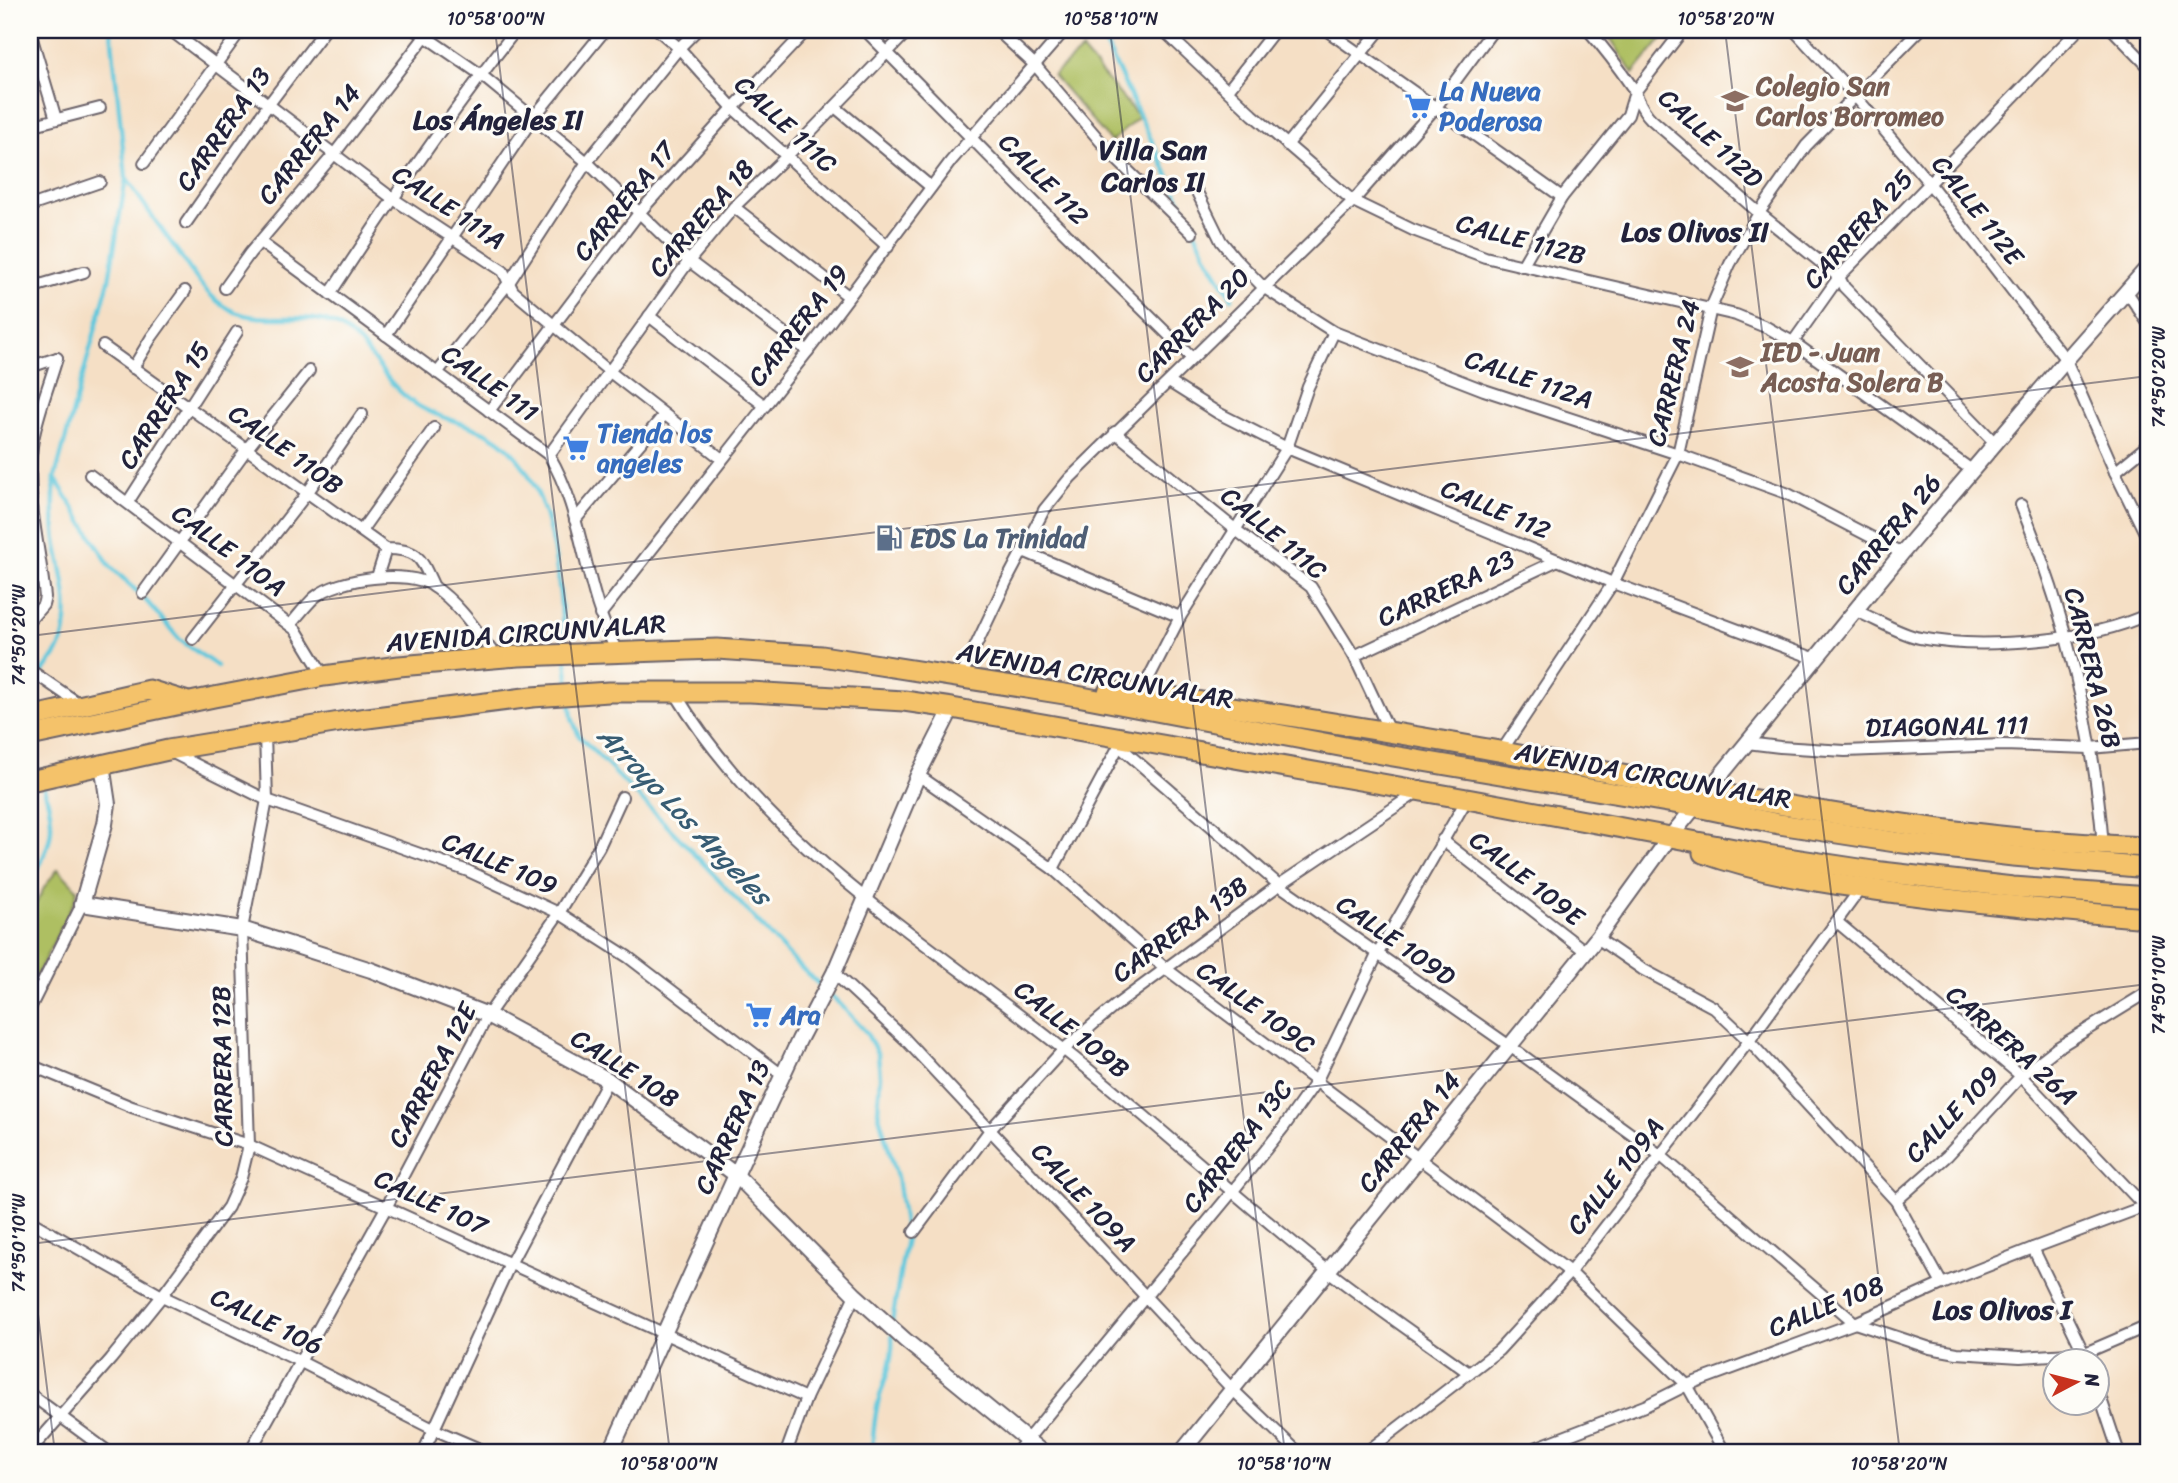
<svg xmlns="http://www.w3.org/2000/svg" width="2178" height="1483" font-family="Sriracha,sans-serif">
<style>
.green{fill:#aebf62;stroke:#68704e;stroke-width:2}
.lines{fill:none;stroke-linecap:round;stroke-linejoin:round}
.stream{stroke:#5fc7dc;stroke-width:4.5}
.minor-casing{stroke:#6c646b;stroke-width:14}
.tertiary-casing{stroke:#6c646b;stroke-width:18}
.trunk-casing{stroke:#6c646b;stroke-width:23}
.minor{stroke:#fff;stroke-width:10}
.tertiary{stroke:#fff;stroke-width:14}
.trunk{stroke:#f4c26a;stroke-width:19}
.ticks{fill:none;stroke:#22223b;stroke-width:2;stroke-opacity:0.45}
.labels{text-anchor:middle;stroke-width:6;stroke-linejoin:round;paint-order:stroke}
.education-label{font-size:26px;font-weight:bold;fill:#785e54;stroke:#fdfcf7;text-anchor:start}
.shop-label{font-size:26px;font-weight:bold;fill:#366cbe;stroke:#fdfcf7;text-anchor:start}
.street-label{font-size:26px;fill:#22223b;stroke:#fdfcf7}
.service-label{font-size:26px;font-weight:bold;fill:#4e5e75;stroke:#fdfcf7;text-anchor:start}
.neighbourhood-label{font-size:28px;font-weight:bold;fill:#22223b;stroke:#fdfcf7}
.water-label{font-size:28px;font-style:italic;fill:#375c73;stroke:#fdfcf7}
.neatline{fill:none;stroke:#22223b;stroke-width:2.5}
.ticks-label{font-size:18px;text-anchor:middle;fill:#22223b}
</style>
<rect width="100%" height="100%" fill="#fdfcf7"/>
<filter id="ink" filterUnits="userSpaceOnUse"><feTurbulence type="fractalNoise" baseFrequency=".0143" numOctaves="2"/><feDisplacementMap in="SourceGraphic" scale="14" xChannelSelector="R" yChannelSelector="G"/><feConvolveMatrix kernelMatrix="1 2 1 2 8 2 1 2 1" color-interpolation-filters="sRGB"/></filter>
<filter id="wash" filterUnits="userSpaceOnUse"><feTurbulence type="fractalNoise" baseFrequency=".00686" numOctaves="4" result="noise"/><feDisplacementMap in="SourceGraphic" scale="28" xChannelSelector="R" yChannelSelector="G"/><feGaussianBlur stdDeviation="1.57" result="paint"/><feColorMatrix in="noise" values="0 0 0 0 0 0 0 0 0 0 0 0 0 0 0 0 0 1.4 0 .05"/><feComposite in="paint" operator="in"/></filter>
<g filter="url(#wash)">
<rect width="100%" height="100%" fill="#f5dfc5"/>
<!-- green -->
<g class="green">
<path d="M1600 30H1669L1633 74 1613 42Z"/>
<path d="M1082 50 1139 117 1111 142 1053 75Z"/>
<path d="M58 869 77 889 76 898 30 989V915L45 886Z"/>
</g>
<g class="lines">
<!-- stream -->
<g class="stream">
<path d="M1099 30 1208 259 1232 298"/>
<path d="M126 178C143 203 160 228 178 252 191 271 203 291 222 305 256 329 303 309 336 325 370 342 382 382 414 403 440 421 476 423 501 442 556 485 559 586 565 650"/>
<path d="M55 478 110 566 142 596 180 640 217 666"/>
<path d="M566 659 569 688"/>
<path d="M30 691C38 674 56 660 62 642 72 608 63 579 57 546 53 523 53 500 55 477L109 280 126 178 111 30"/>
<path d="M570 700 572 718 579 736 688 847 794 961 841 1005 866 1032 878 1055 880 1076 878 1112 897 1177 906 1238 892 1322"/>
<path d="M30 743 32 757 39 775"/>
<path d="M30 884C51 844 59 828 42 783"/>
<path d="M872 1453C873 1435 874 1416 879 1399 886 1376 894 1359 892 1335"/>
</g>
</g>
</g>
<g filter="url(#ink)">
<g class="lines">
<!-- minor casing -->
<g class="minor-casing">
<g id="minor">
<path d="M170 30 392 198 503 271 513 291 610 372 722 459"/>
<path d="M416 30 480 74 587 162 689 261 808 351"/>
<path d="M658 30 679 48 733 108 888 247"/>
<path d="M865 30 1052 220 1192 358"/>
<path d="M997 30 1035 65 1113 156 1192 233"/>
<path d="M1163 30 1253 115 1353 201 1413 230 1485 257 1736 315 1768 328 1793 342 1973 471"/>
<path d="M1326 30 1562 197"/>
<path d="M1588 30C1604 48 1618 66 1632 87 1639 99 1640 108 1651 119L1759 213 1839 277 1844 287 1996 444"/>
<path d="M1794 30 1856 97 1929 183 2066 360 2115 472 2148 539"/>
<path d="M2113 30 2148 66"/>
<path d="M30 32 56 119"/>
<path d="M1228 90 1275 30"/>
<path d="M835 107 931 187"/>
<path d="M30 126 100 108"/>
<path d="M1287 145 1380 30"/>
<path d="M144 163 241 30"/>
<path d="M1192 182 1221 241 1234 257 1263 287 1334 332 1484 390 1678 454 1786 493 1902 553"/>
<path d="M30 206 100 182"/>
<path d="M734 207 848 296"/>
<path d="M186 223 269 104 325 30"/>
<path d="M260 242 549 455C585 515 583 590 617 651"/>
<path d="M1522 266 1562 197 1628 115 1635 92 1683 30"/>
<path d="M30 271 35 286"/>
<path d="M30 288 84 272"/>
<path d="M225 288 250 253 335 153 430 30"/>
<path d="M2127 292 2148 323"/>
<path d="M330 294C389 203 449 114 516 30"/>
<path d="M649 316 765 406"/>
<path d="M386 335 533 118 605 30"/>
<path d="M1793 342 1839 277 2078 30"/>
<path d="M103 346 386 549C420 549 421 559 434 587"/>
<path d="M30 367 57 358"/>
<path d="M133 368 151 338 185 291"/>
<path d="M437 373 508 284 587 162 679 48 697 30"/>
<path d="M1169 382 1218 413 1287 448 1613 583 1816 659"/>
<path d="M489 411 639 213 733 108 807 30"/>
<path d="M1115 432 1236 530 1311 587 1354 656 1390 733"/>
<path d="M549 455 689 261 734 207 786 157 909 30"/>
<path d="M2115 472 2148 445"/>
<path d="M90 475 296 630 324 676"/>
<path d="M128 502 237 332"/>
<path d="M2021 505C2065 612 2094 731 2103 846"/>
<path d="M575 520 664 415"/>
<path d="M361 531 434 428"/>
<path d="M1023 551 1180 617"/>
<path d="M377 577 386 549"/>
<path d="M143 593 246 450 309 371"/>
<path d="M1856 611C1876 619 1899 634 1920 638 1982 650 2092 641 2148 614"/>
<path d="M600 615 808 351 951 161 1065 30"/>
<path d="M30 620 43 605 45 597C40 548 25 496 32 446 36 417 49 386 57 358"/>
<path d="M290 625C298 616 306 605 315 597 338 578 408 569 433 586 460 604 478 633 497 658"/>
<path d="M193 639 308 492 362 414"/>
<path d="M1354 656 1558 560"/>
<path d="M30 670 81 705"/>
<path d="M960 679 1006 582 1044 510 1070 478 1353 201 1436 107 1493 30"/>
<path d="M675 693C768 846 926 940 1063 1049 1153 1120 1237 1199 1327 1270 1373 1306 1422 1339 1469 1373"/>
<path d="M1141 693 1180 617 1287 448 1308 387 1334 332"/>
<path d="M1747 743 1780 747 1845 751 2003 745 2090 748 2148 743"/>
<path d="M1119 746 1279 885 1511 1047 1660 1155 1855 1323 1930 1348 1957 1353 2020 1357 2085 1353 2148 1326"/>
<path d="M171 752 267 800 468 871 559 913 628 957 782 1075"/>
<path d="M1501 752 1613 583 1678 454 1711 308 1730 264 1759 213 1806 146 1920 30"/>
<path d="M918 775 1053 869 1165 968 1570 1272 1687 1385 1725 1453"/>
<path d="M1442 840 1585 951"/>
<path d="M1053 869 1121 742"/>
<path d="M1837 922 2021 1076 2148 1210"/>
<path d="M1597 938 1642 969 1713 1007 1749 1041 1896 1201 1942 1284"/>
<path d="M834 973 905 1039 1231 1388 1299 1453"/>
<path d="M30 1008 82 904"/>
<path d="M30 1065 132 1107 249 1145 806 1398"/>
<path d="M1896 1201 1947 1156 2021 1076 2057 1048 2148 992"/>
<path d="M30 1221 162 1296 299 1361 433 1429 489 1453"/>
<path d="M914 1232 990 1130 1064 1049 1115 1006 1279 885 1419 791"/>
<path d="M2033 1248 2087 1360"/>
<path d="M2098 1390 2119 1453"/>
<path d="M30 1394 110 1453"/>
<path d="M30 1451 111 1359 162 1296 228 1207 241 1178 249 1145 242 929 267 800 265 734"/>
<path d="M249 1453 387 1206 488 1015 559 913 599 847 622 797"/>
<path d="M423 1453 510 1264 608 1080"/>
<path d="M786 1453 806 1398 855 1295"/>
<path d="M1016 1453 1232 1192 1283 1128 1317 1080 1377 955 1467 799"/>
<path d="M1365 1453 1499 1350 1570 1272 1749 1041 1861 888"/>
<path d="M1522 1453 1647 1405 1687 1385 1855 1323 1942 1284 2033 1248 2148 1205"/>
</g>
</g>
<!-- tertiary casing -->
<g class="tertiary-casing">
<g id="tertiary">
<path d="M102 764 108 804 105 824 82 904 242 929 371 970 488 1015 608 1080 736 1175 855 1295 905 1340 1043 1453"/>
<path d="M610 1453 736 1175 799 1040 834 973 918 775 952 708"/>
<path d="M1181 1453 1597 938 1670 837 1747 743 1902 553 2066 360 2148 267"/>
</g>
</g>
<!-- trunk casing -->
<g class="trunk-casing">
<g id="trunk">
<path d="M1108 692 1154 694C1272 714 1391 731 1509 753 1721 794 1932 839 2148 847"/>
<path d="M30 717 149 690 185 701"/>
<path d="M30 736 214 697 324 676 399 666 519 656 717 649 822 656 1077 696 1387 755 1697 807 1779 824 1895 842 2013 856 2148 868"/>
<path d="M30 781 168 750 352 720 532 697 609 692H750L904 701 952 708 1467 799 1767 855 1873 871 2013 887 2148 897"/>
<path d="M1703 853C1765 875 1831 884 1897 893 1980 904 2064 911 2148 918"/>
</g>
</g>
<!-- minor -->
<use href="#minor" class="minor"/>
<!-- tertiary -->
<use href="#tertiary" class="tertiary"/>
<!-- trunk -->
<use href="#trunk" class="trunk"/>
</g>
</g>
<!-- ticks -->
<path class="ticks" d="M495 30 670 1453M1110 30 1285 1453M1725 30 1900 1453M30 636 2148 376M30 1244 2148 984M30 1249 55 1453"/>
<!-- icons -->
<defs>
<g id="school-bare" transform="scale(2.1)"><path d="M0-5L7-2L0 1L-7-2ZM-4 1L0 2.5L4 1V4Q0 6-4 4Z" fill="#8d6e63" stroke="#fdfcf7" stroke-width="2.5" paint-order="stroke"/></g>
<g id="supermarket-bare" transform="scale(2.1)"><path d="M-6-5.5h2.5l.6 2H6L4.5 2H-2.5L-4.4-4H-6ZM-1.5 3.2a1.3 1.3 0 1 0 .1 0ZM3 3.2a1.3 1.3 0 1 0 .1 0Z" fill="#3f7fe0" stroke="#fdfcf7" stroke-width="2.5" paint-order="stroke"/></g>
<g id="fuel-bare" transform="scale(2.1)"><path d="M-5.5-6h7V0h2V4h1.3V-2.5L3-4.5l.8-.8L6-3V5H2.5V1h-1V6h-7ZM-4.2-4.7v3.2H.2V-4.7Z" fill="#5c6f8a" stroke="#fdfcf7" stroke-width="2.5" paint-order="stroke"/></g>
</defs>
<g fill-rule="evenodd">
<use href="#school-bare" x="1735" y="101"/>
<use href="#supermarket-bare" x="1418" y="106"/>
<use href="#school-bare" x="1740" y="367"/>
<use href="#supermarket-bare" x="576" y="448"/>
<use href="#fuel-bare" x="889" y="538"/>
<use href="#supermarket-bare" x="759" y="1015"/>
</g>
<g class="labels">
<!-- education labels -->
<g class="education-label">
<text x="1756" y="95">Colegio San<tspan x="1756" dy="30">Carlos Borromeo</tspan></text>
<text x="1761" y="361">IED - Juan<tspan x="1761" dy="30">Acosta Solera B</tspan></text>
</g>
<!-- shop labels -->
<g class="shop-label">
<text x="1439" y="100">La Nueva<tspan x="1439" dy="30">Poderosa</tspan></text>
<text x="597" y="442">Tienda los<tspan x="597" dy="30">angeles</tspan></text>
<text x="780" y="1024">Ara</text>
</g>
<!-- street labels -->
<g class="street-label">
<text transform="translate(786 124) rotate(43)" y="9">CALLE 111C</text>
<text transform="translate(223 129) rotate(-55)" y="9">CARRERA 13</text>
<text transform="translate(1711 138) rotate(43)" y="9">CALLE 112D</text>
<text transform="translate(309 144) rotate(-51)" y="9">CARRERA 14</text>
<text transform="translate(1044 179) rotate(46)" y="9">CALLE 112</text>
<text transform="translate(624 201) rotate(-51)" y="9">CARRERA 17</text>
<text transform="translate(449 207) rotate(34)" y="9">CALLE 111A</text>
<text transform="translate(1978 210) rotate(52)" y="9">CALLE 112E</text>
<text transform="translate(701 218) rotate(-49)" y="9">CARRERA 18</text>
<text transform="translate(1858 229) rotate(-48)" y="9">CARRERA 25</text>
<text transform="translate(1521 239) rotate(15)" y="9">CALLE 112B</text>
<text transform="translate(798 325) rotate(-52)" y="9">CARRERA 19</text>
<text transform="translate(1192 325) rotate(-45)" y="9">CARRERA 20</text>
<text transform="translate(1673 373) rotate(-76)" y="9">CARRERA 24</text>
<text transform="translate(1529 379) rotate(19)" y="9">CALLE 112A</text>
<text transform="translate(490 383) rotate(36)" y="9">CALLE 111</text>
<text transform="translate(164 405) rotate(-57)" y="9">CARRERA 15</text>
<text transform="translate(286 449) rotate(36)" y="9">CALLE 110B</text>
<text transform="translate(1496 509) rotate(23)" y="9">CALLE 112</text>
<text transform="translate(1274 533) rotate(40)" y="9">CALLE 111C</text>
<text transform="translate(1888 534) rotate(-50)" y="9">CARRERA 26</text>
<text transform="translate(229 550) rotate(37)" y="9">CALLE 110A</text>
<text transform="translate(1446 588) rotate(-25)" y="9">CARRERA 23</text>
<text transform="translate(526 633) rotate(-4)" y="9">AVENIDA CIRCUNVALAR</text>
<text transform="translate(2093 668) rotate(76)" y="9">CARRERA 26B</text>
<text transform="translate(1095 675) rotate(10)" y="9">AVENIDA CIRCUNVALAR</text>
<text transform="translate(1947 726) rotate(-1)" y="9">DIAGONAL 111</text>
<text transform="translate(1653 775) rotate(10)" y="9">AVENIDA CIRCUNVALAR</text>
<text transform="translate(500 863) rotate(23)" y="9">CALLE 109</text>
<text transform="translate(1527 878) rotate(38)" y="9">CALLE 109E</text>
<text transform="translate(1180 929) rotate(-36)" y="9">CARRERA 13B</text>
<text transform="translate(1396 940) rotate(35)" y="9">CALLE 109D</text>
<text transform="translate(1256 1007) rotate(36)" y="9">CALLE 109C</text>
<text transform="translate(1072 1029) rotate(39)" y="9">CALLE 109B</text>
<text transform="translate(2012 1045) rotate(42)" y="9">CARRERA 26A</text>
<text transform="translate(222 1066) rotate(-91)" y="9">CARRERA 12B</text>
<text transform="translate(625 1068) rotate(33)" y="9">CALLE 108</text>
<text transform="translate(432 1075) rotate(-62)" y="9">CARRERA 12E</text>
<text transform="translate(1952 1114) rotate(-46)" y="9">CALLE 109</text>
<text transform="translate(732 1127) rotate(-65)" y="9">CARRERA 13</text>
<text transform="translate(1409 1132) rotate(-51)" y="9">CARRERA 14</text>
<text transform="translate(1237 1146) rotate(-52)" y="9">CARRERA 13C</text>
<text transform="translate(1615 1176) rotate(-52)" y="9">CALLE 109A</text>
<text transform="translate(1084 1197) rotate(47)" y="9">CALLE 109A</text>
<text transform="translate(431 1202) rotate(25)" y="9">CALLE 107</text>
<text transform="translate(1826 1306) rotate(-22)" y="9">CALLE 108</text>
<text transform="translate(267 1321) rotate(26)" y="9">CALLE 106</text>
</g>
<!-- service labels -->
<g class="service-label">
<text x="910" y="547">EDS La Trinidad</text>
</g>
<!-- neighbourhood labels -->
<g class="neighbourhood-label">
<text x="498" y="129">Los Ángeles II</text>
<text x="1153" y="159">Villa San<tspan x="1153" dy="32">Carlos II</tspan></text>
<text x="1695" y="241">Los Olivos II</text>
<text x="2002" y="1319">Los Olivos I</text>
</g>
<!-- water labels -->
<g class="water-label">
<text transform="translate(685 815) rotate(46)" y="10">Arroyo Los Angeles</text>
</g>
</g>
<!-- margin -->
<rect width="2178" height="1483" fill="none" stroke="#fdfcf7" stroke-width="77"/>
<!-- north arrow -->
<g transform="translate(2076 1382) rotate(83)"><circle r="33" fill="#fdfcf7" stroke="#a5a5ac" stroke-width="2"/>
<path d="M0-5L12 26L0 18L-12 26Z" fill="#c8321e"/>
<text y="-10" font-size="19" font-weight="bold" text-anchor="middle" fill="#22223b">N</text>
</g>
<rect x="38" y="38" width="2102" height="1406" class="neatline"/>
<g class="ticks-label">
<text x="496" y="25">10°58'00"N</text>
<text x="1111" y="25">10°58'10"N</text>
<text x="1726" y="25">10°58'20"N</text>
<text transform="translate(2159 377) rotate(-90)" y="6">74°50'20"W</text>
<text transform="translate(19 635) rotate(-90)" y="6">74°50'20"W</text>
<text transform="translate(2159 985) rotate(-90)" y="6">74°50'10"W</text>
<text transform="translate(19 1243) rotate(-90)" y="6">74°50'10"W</text>
<text x="669" y="1470">10°58'00"N</text>
<text x="1284" y="1470">10°58'10"N</text>
<text x="1899" y="1470">10°58'20"N</text>
</g>
</svg>
